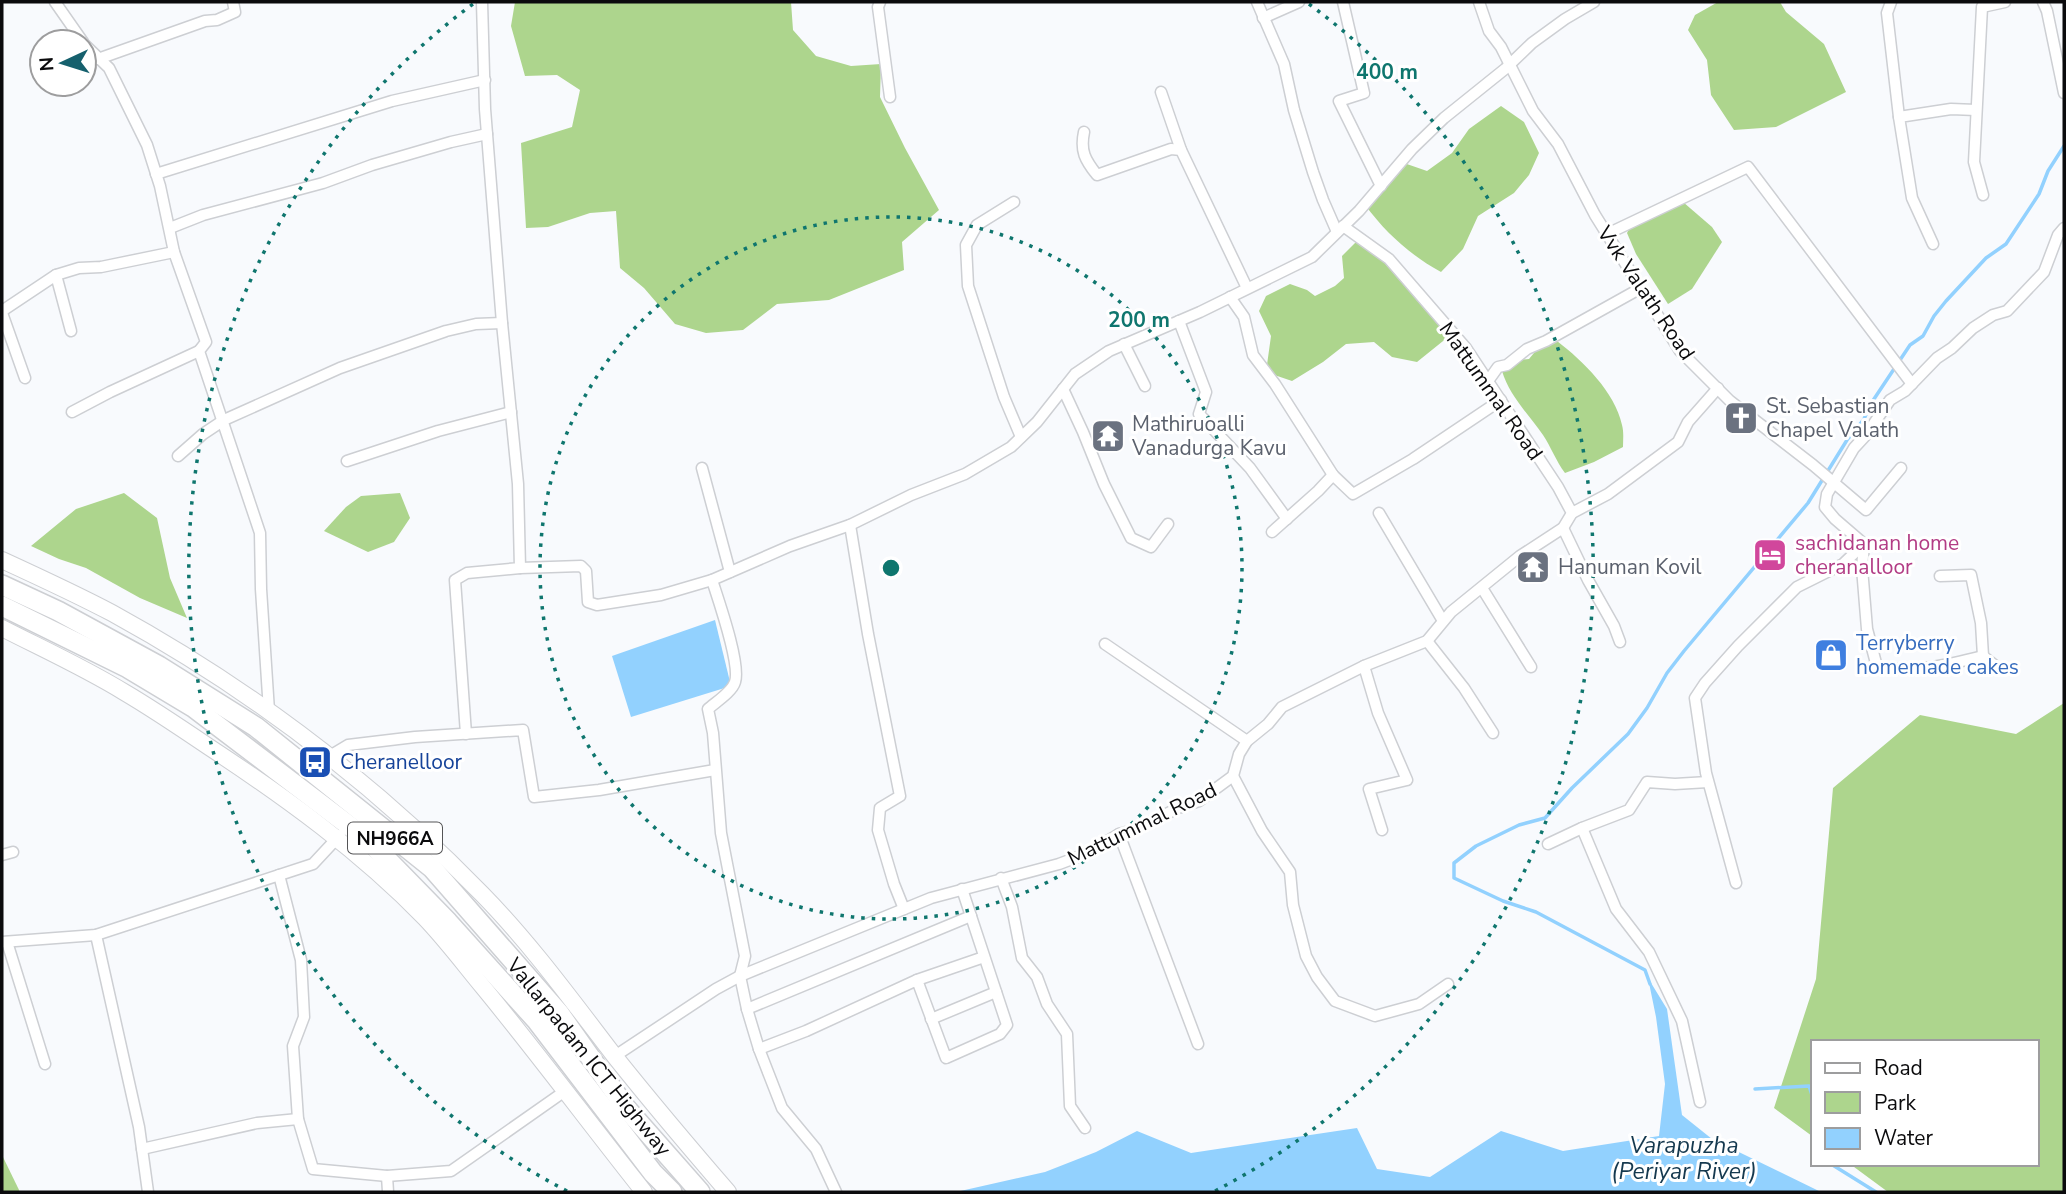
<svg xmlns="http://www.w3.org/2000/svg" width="2066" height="1194" font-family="'Nunito Sans',sans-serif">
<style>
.green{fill:#add58d}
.water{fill:#92d1fe}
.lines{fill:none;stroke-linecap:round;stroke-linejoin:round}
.stream{stroke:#92d1fe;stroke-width:3.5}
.street-casing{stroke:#cdcfd3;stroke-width:13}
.secondary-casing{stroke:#cdcfd3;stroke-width:18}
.highway-casing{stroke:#cdcfd3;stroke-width:22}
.street{stroke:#fff;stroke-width:10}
.secondary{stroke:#fff;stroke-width:16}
.highway{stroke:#fff;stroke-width:19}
.ring{fill:none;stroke:#0f766e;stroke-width:3.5;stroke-dasharray:3.5 7}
.labels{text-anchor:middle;stroke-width:6;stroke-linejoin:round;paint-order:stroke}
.shield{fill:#fff;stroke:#545456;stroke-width:2}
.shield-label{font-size:19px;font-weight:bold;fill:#0b0b0d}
.street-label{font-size:21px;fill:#0b0b0d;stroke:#fff}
.worship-label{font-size:21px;fill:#5b616d;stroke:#fff;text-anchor:start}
.hotel-label{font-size:21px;fill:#b23c85;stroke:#fff;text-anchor:start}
.shop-label{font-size:21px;fill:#366cbe;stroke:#fff;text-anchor:start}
.transit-label{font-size:21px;fill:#164399;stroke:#fff;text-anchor:start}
.water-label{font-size:23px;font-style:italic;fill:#15394f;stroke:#fff}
.centre{fill:#0f766e;stroke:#fff;stroke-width:3.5}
.ring-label{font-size:21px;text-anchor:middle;font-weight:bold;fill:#0f766e;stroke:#fff;stroke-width:6;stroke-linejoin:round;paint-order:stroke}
</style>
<rect width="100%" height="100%" fill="#f8fafd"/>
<!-- green -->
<g class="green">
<path d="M515 2H791L793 30 816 56 851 66 881 64 880 97 905 148 939 210 902 242 904 270 829 300 777 304 743 330 706 333 675 324 644 288 620 268 616 211 590 213 548 227 526 228 521 143 572 127 580 90 557 75 525 76 511 26Z"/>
<path d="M1718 2H1780L1786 12 1824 44 1846 92 1776 127 1734 130 1711 95 1707 60 1688 30 1695 15Z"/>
<path d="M1501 106 1524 122 1539 153 1529 175 1514 193 1478 216 1463 249 1441 272C1410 255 1386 233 1365 205L1401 162 1427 171 1452 153 1469 129Z"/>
<path d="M1683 202 1712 227 1722 242 1692 289 1668 304 1636 254 1627 233 1633 221Z"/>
<path d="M1360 238 1376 250 1453 333 1417 362 1392 357 1374 342 1346 344 1323 362 1292 381 1266 372 1271 336 1259 311 1266 296 1290 284 1307 290 1315 296 1335 286 1344 278 1342 256Z"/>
<path d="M1557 341C1583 361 1615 392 1622 425 1624 432 1623 440 1623 447L1594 462 1565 473C1556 461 1551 447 1543 435 1529 415 1509 395 1502 371L1517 360 1529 359 1543 342Z"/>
<path d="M124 493 157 518 170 578 187 618 140 598 86 568 59 559 31 546 76 509Z"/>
<path d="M400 493 410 518 394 542 368 552 324 531 346 507 361 496Z"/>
<path d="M2064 703V1192H1888L1850 1164H2036V1042H1812V1136L1774 1108 1816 979 1833 788 1920 715 2016 734Z"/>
<path d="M2 1155 20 1192H2Z"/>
</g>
<!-- water -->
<g class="water">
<path d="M715 620 731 686 631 717 612 656Z"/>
<path d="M1648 978 1667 1009 1682 1115 1712 1139 1821 1192H956L1045 1172 1096 1152 1137 1131 1191 1153 1357 1128 1377 1169 1430 1177 1501 1131 1563 1151 1659 1136 1665 1084 1656 1017Z"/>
</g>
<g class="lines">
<!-- stream -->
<g class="stream">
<path d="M1650 984 1645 970 1536 912 1503 901 1454 878V863L1476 846 1519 825 1545 818 1572 788 1628 734 1647 708 1667 673 1684 651 1808 503 1847 440 1864 419 1870 405 1910 345 1923 336 1934 316 1946 301 1986 258 2006 244 2039 194 2048 171 2064 146"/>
<path d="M1755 1089 1809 1086 1812 1095"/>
<path d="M1831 1164 1876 1192"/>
</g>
<!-- street casing -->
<g class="street-casing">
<g id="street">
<path d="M55 2 83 42"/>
<path d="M880 2 878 7 890 97"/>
<path d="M1257 2 1284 64 1294 110 1313 172 1323 200 1337 232"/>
<path d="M1343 2 1364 93 1339 101 1381 186"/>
<path d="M1479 2 1489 31 1501 47 1533 111 1558 144 1595 215 1680 351 1730 401 1813 465 1866 510 1901 468"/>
<path d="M1891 2 1887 13 1899 117"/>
<path d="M2043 2 2047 11 2064 93"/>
<path d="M1263 18 1299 2"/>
<path d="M84 44 109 68 147 145 160 186 174 252 206 342 199 351 260 533 261 589 269 711"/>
<path d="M98 59 205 21 217 20 235 12 233 2"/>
<path d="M1161 92 1181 150"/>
<path d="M1084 132C1080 151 1085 160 1097 175L1171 149 1181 150 1247 288"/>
<path d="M156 174 392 101 485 80"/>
<path d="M1983 195 1974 162 1982 7 2005 2"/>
<path d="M1014 202 977 225 966 245 968 286 1004 397 1021 437"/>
<path d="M170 228 203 215 323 183 372 165 451 142 487 134"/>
<path d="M1607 234 1748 167 1912 384"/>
<path d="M1933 244 1912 198 1899 117 1951 109 1976 110"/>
<path d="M56 275 71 331"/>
<path d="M1230 297 1244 317 1253 355 1275 384 1333 475 1353 494 1413 459 1501 400"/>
<path d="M2 311 56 275 79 268 101 267 174 252"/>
<path d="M2 313 25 378"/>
<path d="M1179 321 1206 392 1199 414 1250 468 1287 519"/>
<path d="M1124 344 1145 386"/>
<path d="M1488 381 1498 367 1507 365 1527 349 1546 341 1641 288"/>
<path d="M1063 389 1083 432 1104 484 1131 538 1151 547 1168 524"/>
<path d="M72 412 110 392 199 351"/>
<path d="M178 456 203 434 224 420 340 368 446 331 476 324 502 323"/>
<path d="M347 461 438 431 511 412"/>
<path d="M702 468 730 572"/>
<path d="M1379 513 1443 621"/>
<path d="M1572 513 1608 494 1678 442 1688 422 1718 388"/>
<path d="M850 525 868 634 900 796 880 808 878 830 894 884 904 909"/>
<path d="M1563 528 1588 580 1614 626 1620 642"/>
<path d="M1272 532 1318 491 1333 475"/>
<path d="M1864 544 1862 568 1867 629 1877 667C1913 673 1948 665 1983 656L1998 668"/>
<path d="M520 568 581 566 586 571 588 602 597 605 661 595 712 580 790 546 850 525 911 495 965 474 1011 447 1037 422 1075 374 1109 351 1200 312 1312 257 1359 211 1412 149 1444 118 1505 69 1532 43 1565 19 1594 2"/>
<path d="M1940 576 1971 575 1981 623 1983 656"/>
<path d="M712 580C718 599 741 664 735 682 732 692 716 702 708 709L713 733 721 833 745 956 740 976 747 1009 759 1049 782 1108 816 1149 836 1192"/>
<path d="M1482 588 1531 667"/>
<path d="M1427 641 1464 688 1493 733"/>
<path d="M1105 644 1247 741"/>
<path d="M1364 666 1378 713 1407 780 1369 789 1382 830"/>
<path d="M466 734 455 580 467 573 520 568 518 484 502 323 485 109 482 2"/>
<path d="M328 757 348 745 415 737 523 730 534 797 599 790 715 770"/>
<path d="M1233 776 1262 831 1290 872 1293 905 1306 956 1317 977 1335 1001 1375 1016 1419 1004 1448 984"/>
<path d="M1582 828 1616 909 1649 952 1682 1021 1700 1102"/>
<path d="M1119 834 1198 1044"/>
<path d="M1548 844 1582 828 1629 810 1647 782 1675 784 1708 782"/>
<path d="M2 855 13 852"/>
<path d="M279 875 301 960 304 1017 293 1046 298 1119 313 1169 387 1176 451 1171 565 1091"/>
<path d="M1001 878 1012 907 1022 958 1037 977 1047 1004 1067 1034 1070 1106 1085 1128"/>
<path d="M1736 883 1706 773 1695 698 1705 683 1738 646 1797 587 1843 564 1864 544 1835 519 1825 507 1827 494 1854 448 1866 435 1890 400 1905 391 1937 358 1952 348 1973 328 1993 315 2007 311 2044 272 2058 235 2064 228"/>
<path d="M96 935 139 1127 148 1192"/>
<path d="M2 942 96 935 313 864 340 835"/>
<path d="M7 942 45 1064"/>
<path d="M917 980 984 957"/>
<path d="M747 1009 971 916"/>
<path d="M931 1019 996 992"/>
<path d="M759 1049 806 1031 917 980 946 1058 1000 1034 1007 1025 962 889"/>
<path d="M615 1056 716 989 740 976 931 898 1059 864 1088 853 1119 834 1137 829 1178 808 1199 801 1233 776 1239 754 1247 741 1268 724 1282 707 1364 666 1427 641 1451 612 1520 556 1563 528 1572 513 1558 487 1466 348 1389 259 1343 226"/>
<path d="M142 1149 257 1123 298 1119"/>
<path d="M387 1176 388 1192"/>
</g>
</g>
<!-- secondary casing -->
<g class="secondary-casing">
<g id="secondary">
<path d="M2 560C39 577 76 594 112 613 247 687 374 783 482 894 531 944 573 1002 616 1058 652 1103 690 1148 728 1192"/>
<path d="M2 628C43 649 85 668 124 692 153 709 181 728 209 747 285 797 361 852 425 918 446 940 464 964 483 987 538 1054 590 1124 644 1192"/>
</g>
</g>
<!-- highway casing -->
<g class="highway-casing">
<g id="highway">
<path d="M2 585 58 611 159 666 256 727 432 868 559 1013 626 1108 700 1192"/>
<path d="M2 606 128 668 193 707 368 840 448 922 537 1021 653 1173 672 1192"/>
</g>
</g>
<!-- street -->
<use href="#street" class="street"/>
<!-- secondary -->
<use href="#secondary" class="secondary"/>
<!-- highway -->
<use href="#highway" class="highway"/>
</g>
<!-- distance rings -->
<g class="ring">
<circle cx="891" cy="568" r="351"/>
<path d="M567 1191A702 702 0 0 1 473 4M1309 4A702 702 0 0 1 1215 1191"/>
</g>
<!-- icons -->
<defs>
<g id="church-square" transform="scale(1.75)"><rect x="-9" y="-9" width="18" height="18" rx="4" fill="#6b7280" stroke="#fff"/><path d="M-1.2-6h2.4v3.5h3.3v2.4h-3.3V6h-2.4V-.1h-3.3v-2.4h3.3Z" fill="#fff"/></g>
<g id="temple-square" transform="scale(1.75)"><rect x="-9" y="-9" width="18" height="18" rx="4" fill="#6b7280" stroke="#fff"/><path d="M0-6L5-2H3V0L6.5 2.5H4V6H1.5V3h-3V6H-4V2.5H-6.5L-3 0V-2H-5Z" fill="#fff"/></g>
<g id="hotel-square" transform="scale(1.75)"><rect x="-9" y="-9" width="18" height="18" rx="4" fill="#d1479c" stroke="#fff"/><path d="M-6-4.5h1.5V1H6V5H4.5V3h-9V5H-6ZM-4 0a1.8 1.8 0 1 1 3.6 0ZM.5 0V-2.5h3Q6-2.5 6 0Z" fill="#fff"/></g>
<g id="shop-square" transform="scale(1.75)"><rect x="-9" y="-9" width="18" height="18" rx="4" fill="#3f7fe0" stroke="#fff"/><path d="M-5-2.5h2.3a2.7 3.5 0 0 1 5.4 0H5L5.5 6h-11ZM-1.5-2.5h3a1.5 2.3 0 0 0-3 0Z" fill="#fff"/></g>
<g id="bus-square" transform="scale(1.75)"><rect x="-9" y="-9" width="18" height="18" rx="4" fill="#1a4fb4" stroke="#fff"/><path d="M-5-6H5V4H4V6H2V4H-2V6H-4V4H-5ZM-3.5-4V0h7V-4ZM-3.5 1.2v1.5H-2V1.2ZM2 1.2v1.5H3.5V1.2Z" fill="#fff"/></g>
</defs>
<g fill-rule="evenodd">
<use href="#church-square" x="1741" y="418"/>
<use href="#temple-square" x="1108" y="436"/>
<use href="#hotel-square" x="1770" y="555"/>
<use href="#temple-square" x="1533" y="567"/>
<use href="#shop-square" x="1831" y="655"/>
<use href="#bus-square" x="315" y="762"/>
</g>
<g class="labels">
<!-- shield labels -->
<rect class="shield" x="348" y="822.5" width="94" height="31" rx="5"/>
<g class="shield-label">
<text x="395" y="845">NH966A</text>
</g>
<!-- street labels -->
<g class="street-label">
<text transform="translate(1646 293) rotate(56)" y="7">Vvk Valath Road</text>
<text transform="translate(1491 391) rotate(55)" y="7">Mattummal Road</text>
<text transform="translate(1142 824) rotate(-26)" y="7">Mattummal Road</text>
<text transform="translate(589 1057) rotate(51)" y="7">Vallarpadam ICT Highway</text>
</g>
<!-- worship labels -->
<g class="worship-label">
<text x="1766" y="413">St. Sebastian<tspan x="1766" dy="24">Chapel Valath</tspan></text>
<text x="1132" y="431">Mathiruoalli<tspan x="1132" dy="24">Vanadurga Kavu</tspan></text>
<text x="1558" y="574">Hanuman Kovil</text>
</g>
<!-- hotel labels -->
<g class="hotel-label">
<text x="1795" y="550">sachidanan home<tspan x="1795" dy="24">cheranalloor</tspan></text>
</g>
<!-- shop labels -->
<g class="shop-label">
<text x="1856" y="650">Terryberry<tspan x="1856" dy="24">homemade cakes</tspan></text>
</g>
<!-- transit labels -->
<g class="transit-label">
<text x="340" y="769">Cheranelloor</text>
</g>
<!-- water labels -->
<g class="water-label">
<text x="1684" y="1153">Varapuzha<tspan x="1684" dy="26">(Periyar River)</tspan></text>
</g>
</g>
<circle cx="891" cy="568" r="10" class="centre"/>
<g class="ring-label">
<text x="1387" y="79">400 m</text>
<text x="1139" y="327">200 m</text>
</g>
<!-- border -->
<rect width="2066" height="1194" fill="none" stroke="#0b0b0d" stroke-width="7"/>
<!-- legend -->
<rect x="1811" y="1040" width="228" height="126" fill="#ffffff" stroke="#9d9d9e" stroke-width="2"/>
<rect x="1825" y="1063" width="35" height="10" fill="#ffffff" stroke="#9d9d9e" stroke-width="2"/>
<text x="1874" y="1075" font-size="21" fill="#0b0b0d">Road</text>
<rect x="1825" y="1092" width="35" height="21" fill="#add58d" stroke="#9d9d9e" stroke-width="2"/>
<text x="1874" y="1110" font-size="21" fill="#0b0b0d">Park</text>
<rect x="1825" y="1128" width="35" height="21" fill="#92d1fe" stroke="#9d9d9e" stroke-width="2"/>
<text x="1874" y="1145" font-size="21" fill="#0b0b0d">Water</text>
<!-- north arrow -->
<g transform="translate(63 63) rotate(266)"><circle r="33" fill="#ffffff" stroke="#9d9d9e" stroke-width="2"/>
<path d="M0-5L12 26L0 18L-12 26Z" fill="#15606d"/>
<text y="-10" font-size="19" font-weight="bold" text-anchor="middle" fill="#0b0b0d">N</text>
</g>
</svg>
